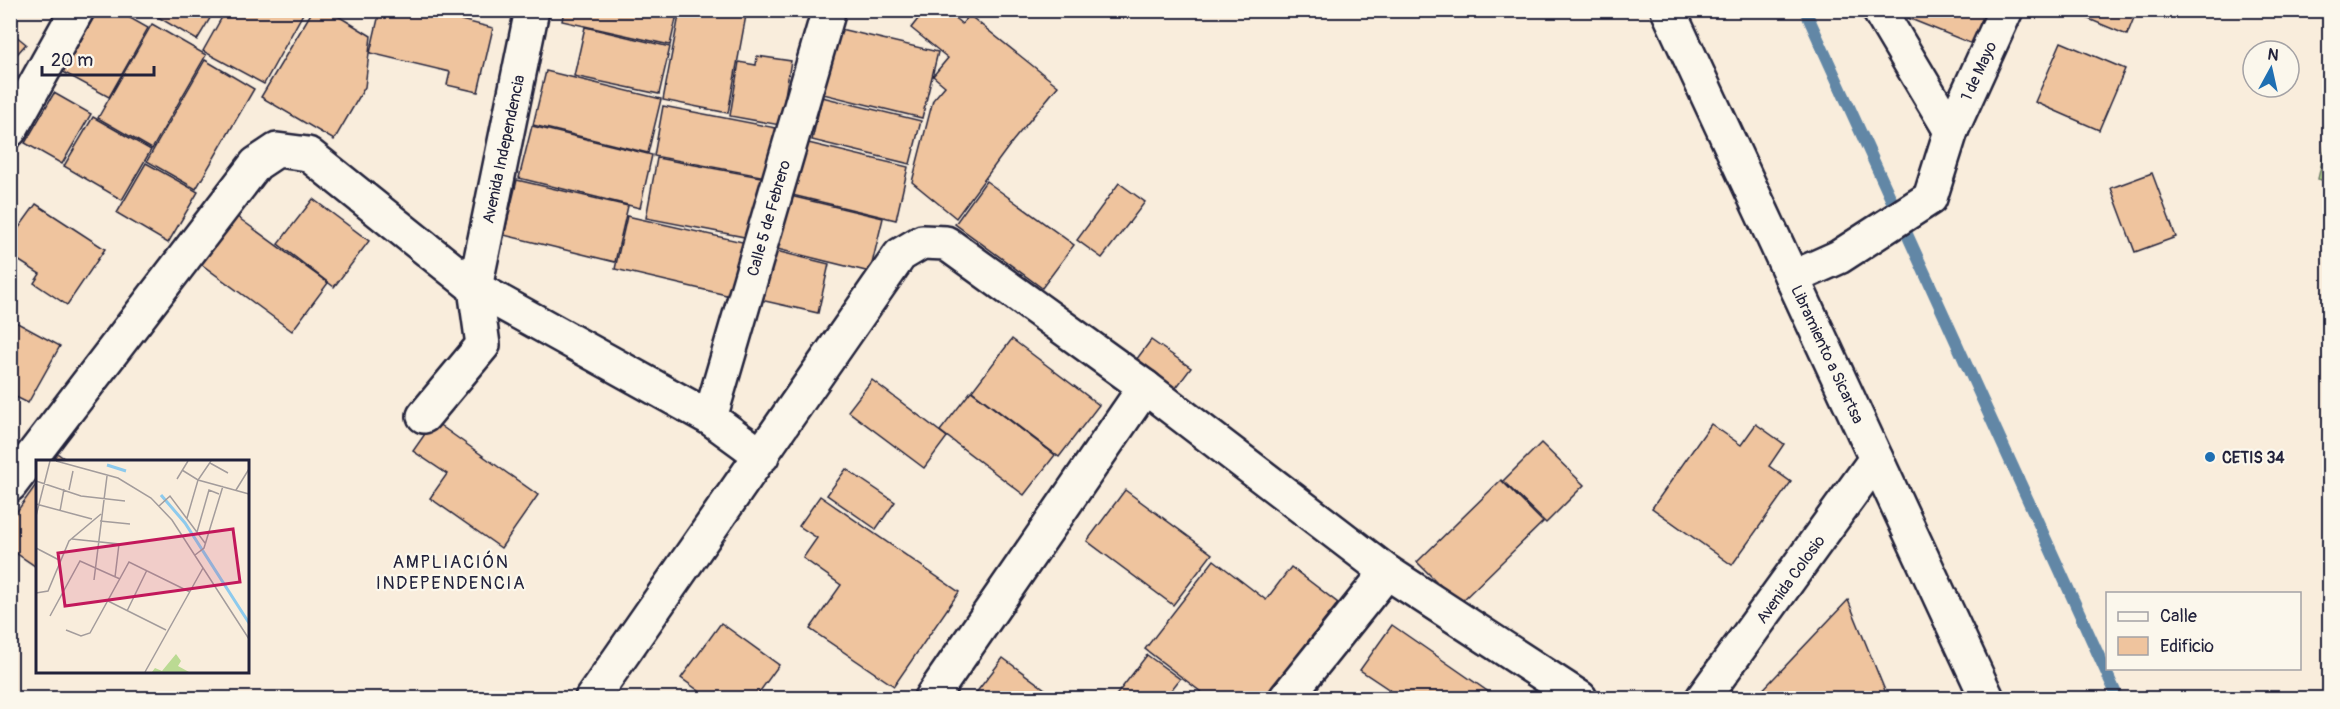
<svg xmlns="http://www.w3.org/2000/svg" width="2340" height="709" font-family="Pangolin,sans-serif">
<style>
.green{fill:#bbda93;stroke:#6e7e67;stroke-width:1.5}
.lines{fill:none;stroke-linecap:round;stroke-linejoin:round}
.stream{stroke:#6287a6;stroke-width:12}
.building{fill:#efc49e;stroke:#22223b;stroke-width:1.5}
.minor-casing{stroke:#22223b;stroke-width:38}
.major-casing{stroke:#22223b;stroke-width:38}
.minor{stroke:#fbf7ec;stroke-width:33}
.major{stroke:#fbf7ec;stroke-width:33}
.poi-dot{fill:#1f6fb2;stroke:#fbf7ec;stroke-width:2}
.labels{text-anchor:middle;stroke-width:4.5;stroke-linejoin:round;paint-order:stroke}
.street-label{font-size:16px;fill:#22223b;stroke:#fbf7ec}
.poi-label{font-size:16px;font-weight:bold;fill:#22223b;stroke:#fbf7ec;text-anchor:start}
.neighbourhood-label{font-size:18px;letter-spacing:1.5px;fill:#22223b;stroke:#fbf7ec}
.inset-river{fill:none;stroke:#8dcaed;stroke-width:3}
.inset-road{fill:none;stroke:#a39c9c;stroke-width:1.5}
.view{fill:#c2185b;fill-opacity:0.15;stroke:#c2185b;stroke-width:3}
.inset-edge{fill:none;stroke:#22223b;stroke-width:3}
</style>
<rect width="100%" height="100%" fill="#f9eddc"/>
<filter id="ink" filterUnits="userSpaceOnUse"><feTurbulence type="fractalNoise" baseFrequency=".0167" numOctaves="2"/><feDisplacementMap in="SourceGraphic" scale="12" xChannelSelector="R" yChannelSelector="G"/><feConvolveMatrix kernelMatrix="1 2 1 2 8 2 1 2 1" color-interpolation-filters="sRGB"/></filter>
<g filter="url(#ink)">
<!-- green -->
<path class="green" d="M2329 131V182L2318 179Z"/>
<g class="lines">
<!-- stream -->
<path class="stream" d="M1805 10 2118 698"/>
</g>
<!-- building -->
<g class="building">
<path d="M98 10H116L148 28 109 97 63 72Z"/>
<path d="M146 10H215L197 40Z"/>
<path d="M226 10H305L264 84 203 51Z"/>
<path d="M313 10H328L371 36 365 87 334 140 261 97Z"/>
<path d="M380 10H421L493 28 478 92 447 85 450 72 370 53Z"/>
<path d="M564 10H678L670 45 562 21Z"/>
<path d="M680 10H747L728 113 663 100Z"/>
<path d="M925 10H945L962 24 969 15 1058 86 1012 142 956 218 912 182 933 100 945 86 933 76 948 58 911 28Z"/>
<path d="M1888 10H1989L1980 47Z"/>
<path d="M2072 10H2137L2127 35 2072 12Z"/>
<path d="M152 24 206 55 152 149 98 118Z"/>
<path d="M585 27 670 47 659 94 574 76Z"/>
<path d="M836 28 938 52 922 118 819 93Z"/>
<path d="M10 31 26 44 10 62Z"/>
<path d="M2061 42 2125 69 2099 130 2035 102Z"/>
<path d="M757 56 791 61 780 125 730 116 739 62 756 65Z"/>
<path d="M205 60 254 89 196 189 147 161Z"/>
<path d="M546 71 661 99 648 153 533 125Z"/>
<path d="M54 93 91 114 62 164 25 143Z"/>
<path d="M822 97 921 121 910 164 812 140Z"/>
<path d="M663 106 776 128 766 177 654 156Z"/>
<path d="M93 117 151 150 122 200 64 166Z"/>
<path d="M532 126 652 155 640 208 519 178Z"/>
<path d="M800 141 908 167 896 220 788 194Z"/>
<path d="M657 158 766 178 755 239 646 218Z"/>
<path d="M146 163 198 192 168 243 117 213Z"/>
<path d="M2152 173 2176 237 2135 252 2111 188Z"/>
<path d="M517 180 628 206 615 262 504 235Z"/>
<path d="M986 181 1074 245 1042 288 955 224Z"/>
<path d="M1119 183 1145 202 1102 258 1077 240Z"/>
<path d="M782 194 883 218 870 272 769 247Z"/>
<path d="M313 199 369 241 334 287 278 244Z"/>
<path d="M36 204 105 249 67 305 34 283 40 274 10 255V240Z"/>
<path d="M236 216 328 283 292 331 201 264Z"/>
<path d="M627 216 747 243 735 297 615 269Z"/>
<path d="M768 249 829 264 818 313 756 299Z"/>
<path d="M10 319 60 346 28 403 10 394Z"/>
<path d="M1012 339 1099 405 1059 457 972 391Z"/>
<path d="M1151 340 1191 368 1176 388 1136 360Z"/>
<path d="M872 380 947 437 924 468 848 411Z"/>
<path d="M971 391 1055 455 1024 495 940 431Z"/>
<path d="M434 421 538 495 501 548 430 498 447 474 413 451Z"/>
<path d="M1711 424 1741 445 1756 424 1784 444 1769 466 1791 482 1732 565 1652 508Z"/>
<path d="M1541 443 1584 485 1546 523 1503 481Z"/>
<path d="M57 453 69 462H52Z"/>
<path d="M846 469 895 502 876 529 827 495Z"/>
<path d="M1501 480 1543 522 1459 604 1417 562Z"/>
<path d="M38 482V568L10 549V521Z"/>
<path d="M1125 490 1212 554 1173 605 1087 541Z"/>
<path d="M820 496 959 592 894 686 810 629 841 585 803 558 817 538 799 526Z"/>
<path d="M1214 560 1266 600 1291 567 1338 603 1264 698H1209L1145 649Z"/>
<path d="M1848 600 1888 698H1755Z"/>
<path d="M721 623 779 665 755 698H709L681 678Z"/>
<path d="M1392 625 1493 695 1491 698H1402L1360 670Z"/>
<path d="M1147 655 1180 679 1165 698H1114Z"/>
<path d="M1003 658 1057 698H972Z"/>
</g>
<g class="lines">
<!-- minor casing -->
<g class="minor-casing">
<g id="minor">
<path d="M1879 10 1951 131"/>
<path d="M10 130 77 10"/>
<path d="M1792 278 1839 257 1930 198 1951 131 2006 10"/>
<path d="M424 416 483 345 475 288 532 10"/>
<path d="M710 418 827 17 824 10"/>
<path d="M10 485 256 164 277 150 308 154 475 288 710 418 762 456"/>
<path d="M592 698 900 255 922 242 946 243 1145 387 1387 572 1580 698"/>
<path d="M931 698 1145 387"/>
<path d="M1286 698 1387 572"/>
<path d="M1703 698 1876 459"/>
</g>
</g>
<!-- major casing -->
<g class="major-casing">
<path id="major" d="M1668 10 1987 698"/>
</g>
<!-- minor -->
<use href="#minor" class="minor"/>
<!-- major -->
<use href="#major" class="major"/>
</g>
</g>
<!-- markers -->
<circle class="poi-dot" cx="2210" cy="457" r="6"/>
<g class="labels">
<!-- street labels -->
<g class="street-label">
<text transform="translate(1978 71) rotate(-65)" y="6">1 de Mayo</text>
<text transform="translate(503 149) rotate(-78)" y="6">Avenida Independencia</text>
<text transform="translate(768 218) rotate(-74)" y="6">Calle 5 de Febrero</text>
<text transform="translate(1828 354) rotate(65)" y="6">Libramiento a Sicartsa</text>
<text transform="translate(1790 579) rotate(-54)" y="6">Avenida Colosio</text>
</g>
<!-- poi labels -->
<g class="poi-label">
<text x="2222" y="463">CETIS 34</text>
</g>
<!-- neighbourhood labels -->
<g class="neighbourhood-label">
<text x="451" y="568">AMPLIACIÓN<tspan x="451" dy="21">INDEPENDENCIA</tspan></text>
</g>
</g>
<!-- overview -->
<g transform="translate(36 460)">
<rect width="213" height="213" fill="#f9eddc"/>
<path d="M140 194 145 201 142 206 153 212H116L119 208 126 211Z" fill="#bbda93"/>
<path class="inset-river" d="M71 5 90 11M125 35 149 63 213 163"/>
<path class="inset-road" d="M20 1 82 18 115 38 136 60 213 179M174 3 192 13M146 10 162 20 213 34M141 19 152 1M0 21 45 36 89 41M33 30 37 11M200 30 213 9M0 44 56 59M123 46 134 36 169 83M24 51 28 29M0 56 14 1M151 58 162 20 175 1M64 61 94 64M161 72 173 30 183 34M36 79 83 84 79 117M0 88 25 101M159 95 168 88 187 26M58 120 71 16M0 133 12 131 33 81 65 54M72 141 130 170M91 151 111 110M14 156 44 101 84 119M30 170 45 176 54 173 93 102 154 132M109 212 167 108"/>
<path class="view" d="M197 69 204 122 29 146 22 93Z"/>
<rect width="213" height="213" class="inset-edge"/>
</g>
<!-- margin -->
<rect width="2340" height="709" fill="none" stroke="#fbf7ec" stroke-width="36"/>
<rect x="18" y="18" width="2304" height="673" fill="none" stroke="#22223b" stroke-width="2" filter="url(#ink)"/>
<!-- legend -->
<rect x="2106" y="592" width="195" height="78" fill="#fbf7ec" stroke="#a4a2a5" stroke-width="1.5"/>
<rect x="2118" y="612" width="30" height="9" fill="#fbf7ec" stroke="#a4a2a5" stroke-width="1.5"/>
<text x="2160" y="622" font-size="18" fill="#22223b">Calle</text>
<rect x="2118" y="637" width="30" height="18" fill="#efc49e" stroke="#a4a2a5" stroke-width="1.5"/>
<text x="2160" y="652" font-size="18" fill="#22223b">Edificio</text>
<!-- north arrow -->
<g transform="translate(2271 69) rotate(8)"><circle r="28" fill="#fbf7ec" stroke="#a4a2a5" stroke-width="1.5"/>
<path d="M0-4.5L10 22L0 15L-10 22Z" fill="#1f6fb2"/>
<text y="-9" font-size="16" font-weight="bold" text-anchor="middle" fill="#22223b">N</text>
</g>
<!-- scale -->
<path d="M42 66v9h112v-9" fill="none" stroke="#22223b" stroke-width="3"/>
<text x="51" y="66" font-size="18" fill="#22223b" stroke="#fbf7ec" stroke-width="4.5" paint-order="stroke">20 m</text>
</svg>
